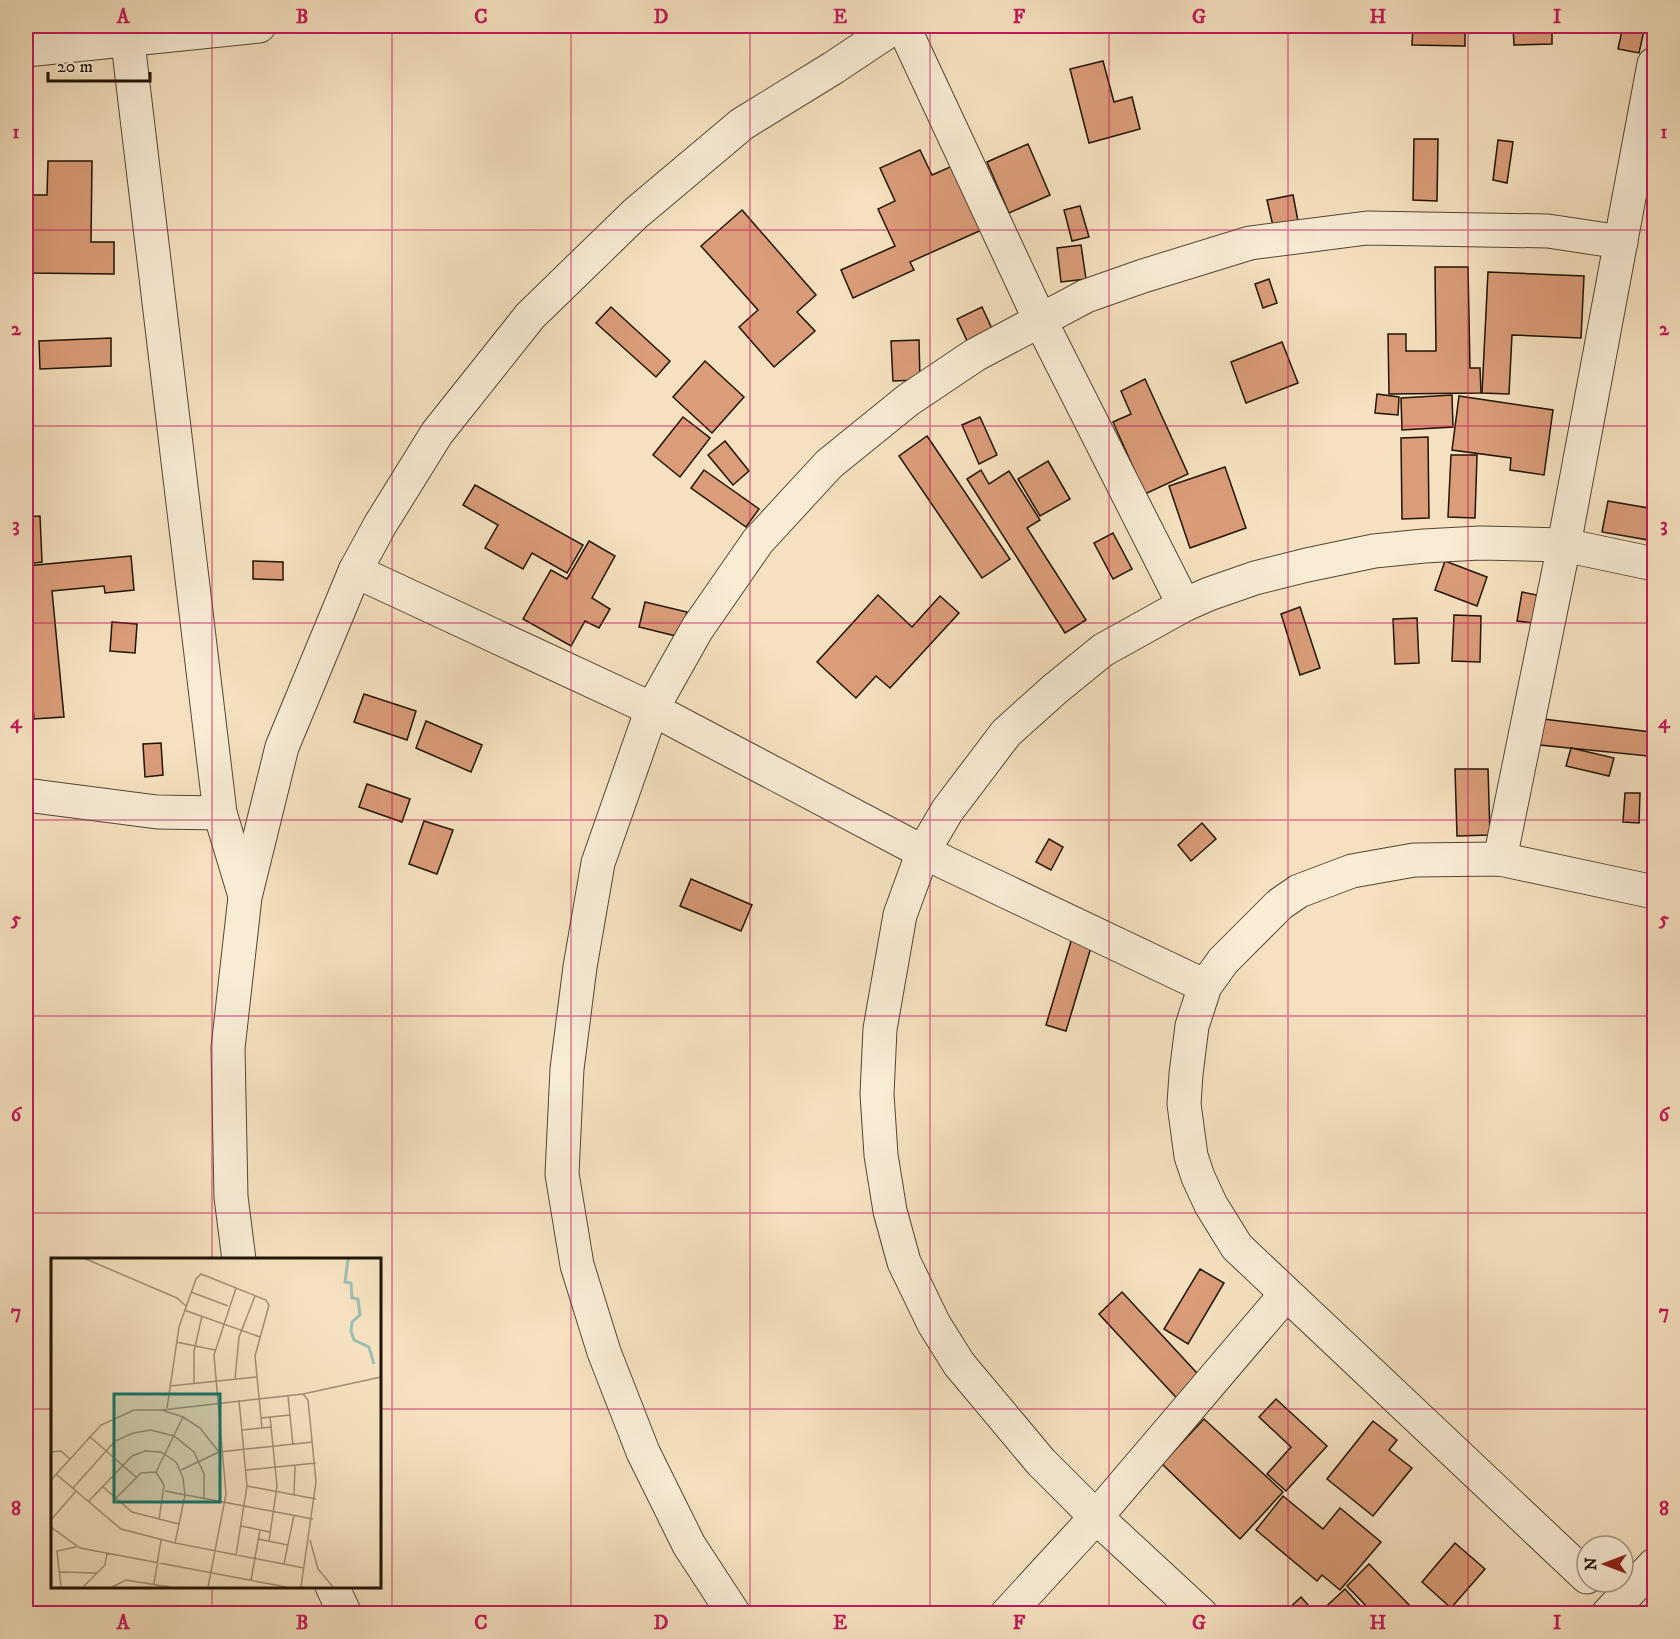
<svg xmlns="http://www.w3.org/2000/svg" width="1680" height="1639" font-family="'IM FELL DW Pica',serif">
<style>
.building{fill:#da9c79;stroke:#201303;stroke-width:1.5}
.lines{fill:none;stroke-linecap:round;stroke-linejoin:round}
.minor-casing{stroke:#554632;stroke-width:35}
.minor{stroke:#f8ecd5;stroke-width:33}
.grid{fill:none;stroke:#c2185b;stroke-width:1.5;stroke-opacity:0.55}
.inset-river{fill:none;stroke:#9cbeb1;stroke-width:3}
.inset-road{fill:none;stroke:#a08f74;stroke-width:1.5}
.view{fill:#0f766e;fill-opacity:0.15;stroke:#0f766e;stroke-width:3}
.inset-edge{fill:none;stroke:#201303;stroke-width:3}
.neatline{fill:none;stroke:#c2185b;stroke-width:2}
.grid-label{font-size:20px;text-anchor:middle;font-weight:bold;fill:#c2185b}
</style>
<rect width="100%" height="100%" fill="#f5e1bf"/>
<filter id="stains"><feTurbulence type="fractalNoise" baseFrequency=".00333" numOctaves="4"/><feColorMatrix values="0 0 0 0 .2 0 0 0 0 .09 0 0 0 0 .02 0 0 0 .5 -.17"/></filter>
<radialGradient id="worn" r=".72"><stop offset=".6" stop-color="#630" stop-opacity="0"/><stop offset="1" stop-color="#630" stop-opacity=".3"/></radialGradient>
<!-- building -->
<g class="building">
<path d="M1413 26H1465V46L1412 45Z"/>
<path d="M1513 26H1552V44L1514 45Z"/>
<path d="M1623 26H1645L1639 53 1618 49Z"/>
<path d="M1103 61 1114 102 1132 97 1140 129 1089 143 1070 69Z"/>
<path d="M1414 139H1438L1437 201 1413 200Z"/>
<path d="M1498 140 1513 142 1507 183 1493 180Z"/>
<path d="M1028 144 1050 195 1009 213 987 162Z"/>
<path d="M920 150 932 175 957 164 986 228 910 262 914 270 853 298 841 270 895 246 878 209 895 201 880 168Z"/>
<path d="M48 161H92L91 242H114V274L29 273 30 195H47Z"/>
<path d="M1293 195 1298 221 1273 226 1267 200Z"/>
<path d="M1080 206 1089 237 1072 241 1064 210Z"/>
<path d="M742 210 816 295 797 312 815 331 774 367 739 327 758 310 701 246Z"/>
<path d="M1081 245 1086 279 1061 282 1057 248Z"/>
<path d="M1435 267H1468L1470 368H1480L1481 393 1389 394 1388 334H1406V351H1436Z"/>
<path d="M1488 272 1584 276 1581 338 1512 335 1509 394 1482 393Z"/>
<path d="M1269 279 1277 303 1263 308 1255 284Z"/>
<path d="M611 307 670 361 656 377 596 323Z"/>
<path d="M982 307 993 331 968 343 957 319Z"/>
<path d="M111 338V366L40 369 39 341Z"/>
<path d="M919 340 920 380 893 381 891 341Z"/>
<path d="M1282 342 1298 383 1246 403 1231 362Z"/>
<path d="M705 361 744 397 712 433 673 397Z"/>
<path d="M1145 379 1188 474 1145 494 1113 422 1131 414 1121 391Z"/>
<path d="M1377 394 1399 397 1398 415 1375 413Z"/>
<path d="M1452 395 1453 427 1402 430 1401 398Z"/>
<path d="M1459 396 1553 410 1544 475 1510 470 1511 458 1452 450Z"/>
<path d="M683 417 710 438 680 477 653 455Z"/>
<path d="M980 417 997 455 979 464 962 425Z"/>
<path d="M927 436 1010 559 982 578 899 456Z"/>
<path d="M1428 437 1429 518 1402 519 1401 438Z"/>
<path d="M725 441 749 471 733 485 708 455Z"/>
<path d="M1451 455H1477L1475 518 1448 517Z"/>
<path d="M1048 461 1070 499 1040 516 1018 479Z"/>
<path d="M1225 467 1246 528 1190 548 1169 486Z"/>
<path d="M704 470 759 509 746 527 691 488Z"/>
<path d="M981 470 989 484 1009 471 1040 520 1027 528 1086 620 1065 633 967 479Z"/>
<path d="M475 485 583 545 567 573 532 553 523 569 485 548 498 525 463 505Z"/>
<path d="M1608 501 1654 509V541L1602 532Z"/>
<path d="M40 516 42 562 26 564V517Z"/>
<path d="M1113 533 1132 569 1113 579 1094 543Z"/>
<path d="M589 541 615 556 592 598 610 609 599 628 585 621 571 646 523 619 551 570 567 579Z"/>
<path d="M131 556 134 590 105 593 104 586 52 591 64 717 34 719 26 629V566Z"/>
<path d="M253 561 283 562V580L253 579Z"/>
<path d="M1445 561 1487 577 1477 606 1435 590Z"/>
<path d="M1522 592 1537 595 1533 623 1517 621Z"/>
<path d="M878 595 912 627 940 596 959 613 890 688 876 676 856 698 817 662Z"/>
<path d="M645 602 687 612 680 637 639 627Z"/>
<path d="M1300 607 1320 668 1300 675 1281 614Z"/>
<path d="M1454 615 1481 616 1480 662 1452 661Z"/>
<path d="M1417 618 1419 663 1395 664 1393 619Z"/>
<path d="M112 622 137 624 135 653 110 651Z"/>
<path d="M364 694 416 711 407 740 354 722Z"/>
<path d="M1543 719 1651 732 1648 756 1540 745Z"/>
<path d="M426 721 482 745 471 772 416 748Z"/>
<path d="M161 743 163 775 145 777 143 744Z"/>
<path d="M1571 748 1614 758 1609 776 1566 766Z"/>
<path d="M1455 769H1488L1490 835 1457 836Z"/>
<path d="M367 784 410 799 402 822 359 807Z"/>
<path d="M1625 793H1640L1639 823 1623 822Z"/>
<path d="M424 821 453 830 437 874 409 864Z"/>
<path d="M1202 823 1216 839 1191 861 1178 845Z"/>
<path d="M1049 839 1063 847 1051 870 1036 862Z"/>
<path d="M691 879 752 905 741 931 680 906Z"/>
<path d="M1072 938 1092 944 1066 1031 1046 1025Z"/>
<path d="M1200 1269 1224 1283 1188 1344 1164 1329Z"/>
<path d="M1122 1292 1208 1385 1184 1406 1099 1314Z"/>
<path d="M1276 1399 1327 1446 1286 1491 1267 1474 1291 1447 1259 1417Z"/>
<path d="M1204 1419 1283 1492 1240 1539 1162 1464Z"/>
<path d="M1373 1421 1397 1440 1389 1450 1412 1468 1373 1516 1327 1479Z"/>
<path d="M1283 1496 1323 1529 1340 1508 1381 1542 1340 1590 1322 1575 1317 1581 1256 1530Z"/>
<path d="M1455 1543 1485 1569 1451 1608 1422 1582Z"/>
<path d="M1369 1564 1418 1614H1374L1347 1586Z"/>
<path d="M1345 1589 1363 1609 1358 1614H1318Z"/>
<path d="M1301 1597 1316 1614H1283Z"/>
</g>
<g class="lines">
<!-- minor casing -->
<g class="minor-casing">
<g id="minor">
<path d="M126 26 220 813 245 896"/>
<path d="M903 26 1040 320 1184 605"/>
<path d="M26 50 259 26"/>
<path d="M355 571 652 709 923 852 1205 986"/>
<path d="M26 795 157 812 220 813"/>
<path d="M1500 859 1564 545 1654 64"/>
<path d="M239 1260 231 1197 228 1048 245 897 282 747 355 571 380 525 437 433 530 316 635 214 742 124 833 68 896 26"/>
<path d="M1587 1577 1237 1247 1211 1205 1198 1177 1191 1156 1184 1104 1186 1074 1192 1026 1205 986 1223 961 1280 904 1299 891 1352 871 1414 860 1500 859 1654 892"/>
<path d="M332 1586 345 1614"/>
<path d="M734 1614 689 1545 643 1452 604 1352 577 1265 562 1174 567 1069 580 967 598 863 652 709 697 629 758 541 829 464 908 400 975 355 1086 296 1143 276 1250 243 1367 228 1548 231 1621 242"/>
<path d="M1007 1614 1096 1517 1286 1294"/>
<path d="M1201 1614 1096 1517 1041 1462 959 1364 934 1324 904 1262 890 1211 881 1155 877 1094 880 1029 900 915 923 852 947 811 1006 733 1055 689 1103 650 1184 605 1209 594 1255 578 1307 565 1374 551 1424 546 1480 543 1564 545 1654 564"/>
<path d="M1608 1614 1654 1565"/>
</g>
</g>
<!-- minor -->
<use href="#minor" class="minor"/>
</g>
<!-- grid -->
<path class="grid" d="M212 26V1260M392 26V1614M571 26V1614M750 26V1614M930 26V1614M1109 26V1614M1288 26V1614M1468 26V1614M26 230H1654M26 426H1654M26 623H1654M26 820H1654M26 1016H1654M26 1213H1654M26 1409H52M380 1409H1654M212 1586V1614"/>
<!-- overview -->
<g transform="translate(51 1258)">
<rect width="330" height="330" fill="#f5e1bf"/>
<path class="inset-river" d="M297 1 294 24 300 25 301 40 307 41 309 57 301 64 300 73 303 82 318 89 323 106"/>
<path class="inset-road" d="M35 1 126 40 135 48M140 34 177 48M133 52 209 79M125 84 164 92M184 121 188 79 204 38M143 125V93L151 58M119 128 205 119M237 138 242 187M116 150 128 69 145 21 150 16 215 42 218 47 204 98 211 170M111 152 252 136 330 119M210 160 239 157M191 172 221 169M38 178 85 219M0 194 10 193 19 201M130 212 168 194 262 184M195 212 265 205M105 214 132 159M5 216 70 271 124 285M0 222 50 167 83 152H111L132 159 149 170 168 194M51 228 81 254 128 266 124 285 253 310M196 228 265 241M22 230 64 183 82 175 100 172 123 178 143 194 153 216V240M114 233 262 261M243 237 244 207M65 240 90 215 105 214 113 227 108 262M38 243 81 198 94 193 110 194 125 204 132 220 134 237 128 266M0 262 25 233M190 268 219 274M0 269 29 290 235 329M207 281 237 287M259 282 267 311 282 329M218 283 226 228 219 159M185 297 196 228 188 142M233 306 243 257M9 314 46 315M200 322 209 272M103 326 110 282M10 329 6 293 25 289M32 329 54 307 56 295M61 329 75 322 118 329M157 329 175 236 163 97 185 30M250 329 265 224 257 142 252 136"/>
<path class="view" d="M63 136H169V244H63Z"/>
<rect width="330" height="330" class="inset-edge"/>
</g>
<!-- margin -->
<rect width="1680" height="1639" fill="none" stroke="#f5e1bf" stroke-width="66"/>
<!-- north arrow -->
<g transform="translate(1605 1564) rotate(270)"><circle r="28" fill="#f8ecd5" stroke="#a29581" stroke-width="1.5"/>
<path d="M0-4.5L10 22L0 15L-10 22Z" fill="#8f2418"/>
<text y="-9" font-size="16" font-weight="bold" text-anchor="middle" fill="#201303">N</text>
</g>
<!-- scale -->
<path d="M48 72v9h102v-9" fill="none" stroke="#201303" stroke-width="3"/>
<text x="57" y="72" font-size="18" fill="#201303" stroke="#f8ecd5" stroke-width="4.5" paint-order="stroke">20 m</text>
<rect x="33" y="33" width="1614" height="1573" class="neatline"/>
<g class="grid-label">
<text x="123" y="23">A</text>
<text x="302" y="23">B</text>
<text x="481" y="23">C</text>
<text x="661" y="23">D</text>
<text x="840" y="23">E</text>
<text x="1019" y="23">F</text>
<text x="1199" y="23">G</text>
<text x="1378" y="23">H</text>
<text x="1557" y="23">I</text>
<text x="16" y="138">1</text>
<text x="1664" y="138">1</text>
<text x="16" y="335">2</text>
<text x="1664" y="335">2</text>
<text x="16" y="531">3</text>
<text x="1664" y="531">3</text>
<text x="16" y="728">4</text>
<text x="1664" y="728">4</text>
<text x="16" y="925">5</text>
<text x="1664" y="925">5</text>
<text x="16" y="1121">6</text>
<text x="1664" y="1121">6</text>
<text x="16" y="1318">7</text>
<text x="1664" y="1318">7</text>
<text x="16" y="1515">8</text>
<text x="1664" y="1515">8</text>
<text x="123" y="1629">A</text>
<text x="302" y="1629">B</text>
<text x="481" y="1629">C</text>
<text x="661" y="1629">D</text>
<text x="840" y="1629">E</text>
<text x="1019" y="1629">F</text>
<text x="1199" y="1629">G</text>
<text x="1378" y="1629">H</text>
<text x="1557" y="1629">I</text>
</g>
<rect width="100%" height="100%" filter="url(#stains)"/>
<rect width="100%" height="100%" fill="url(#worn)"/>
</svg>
